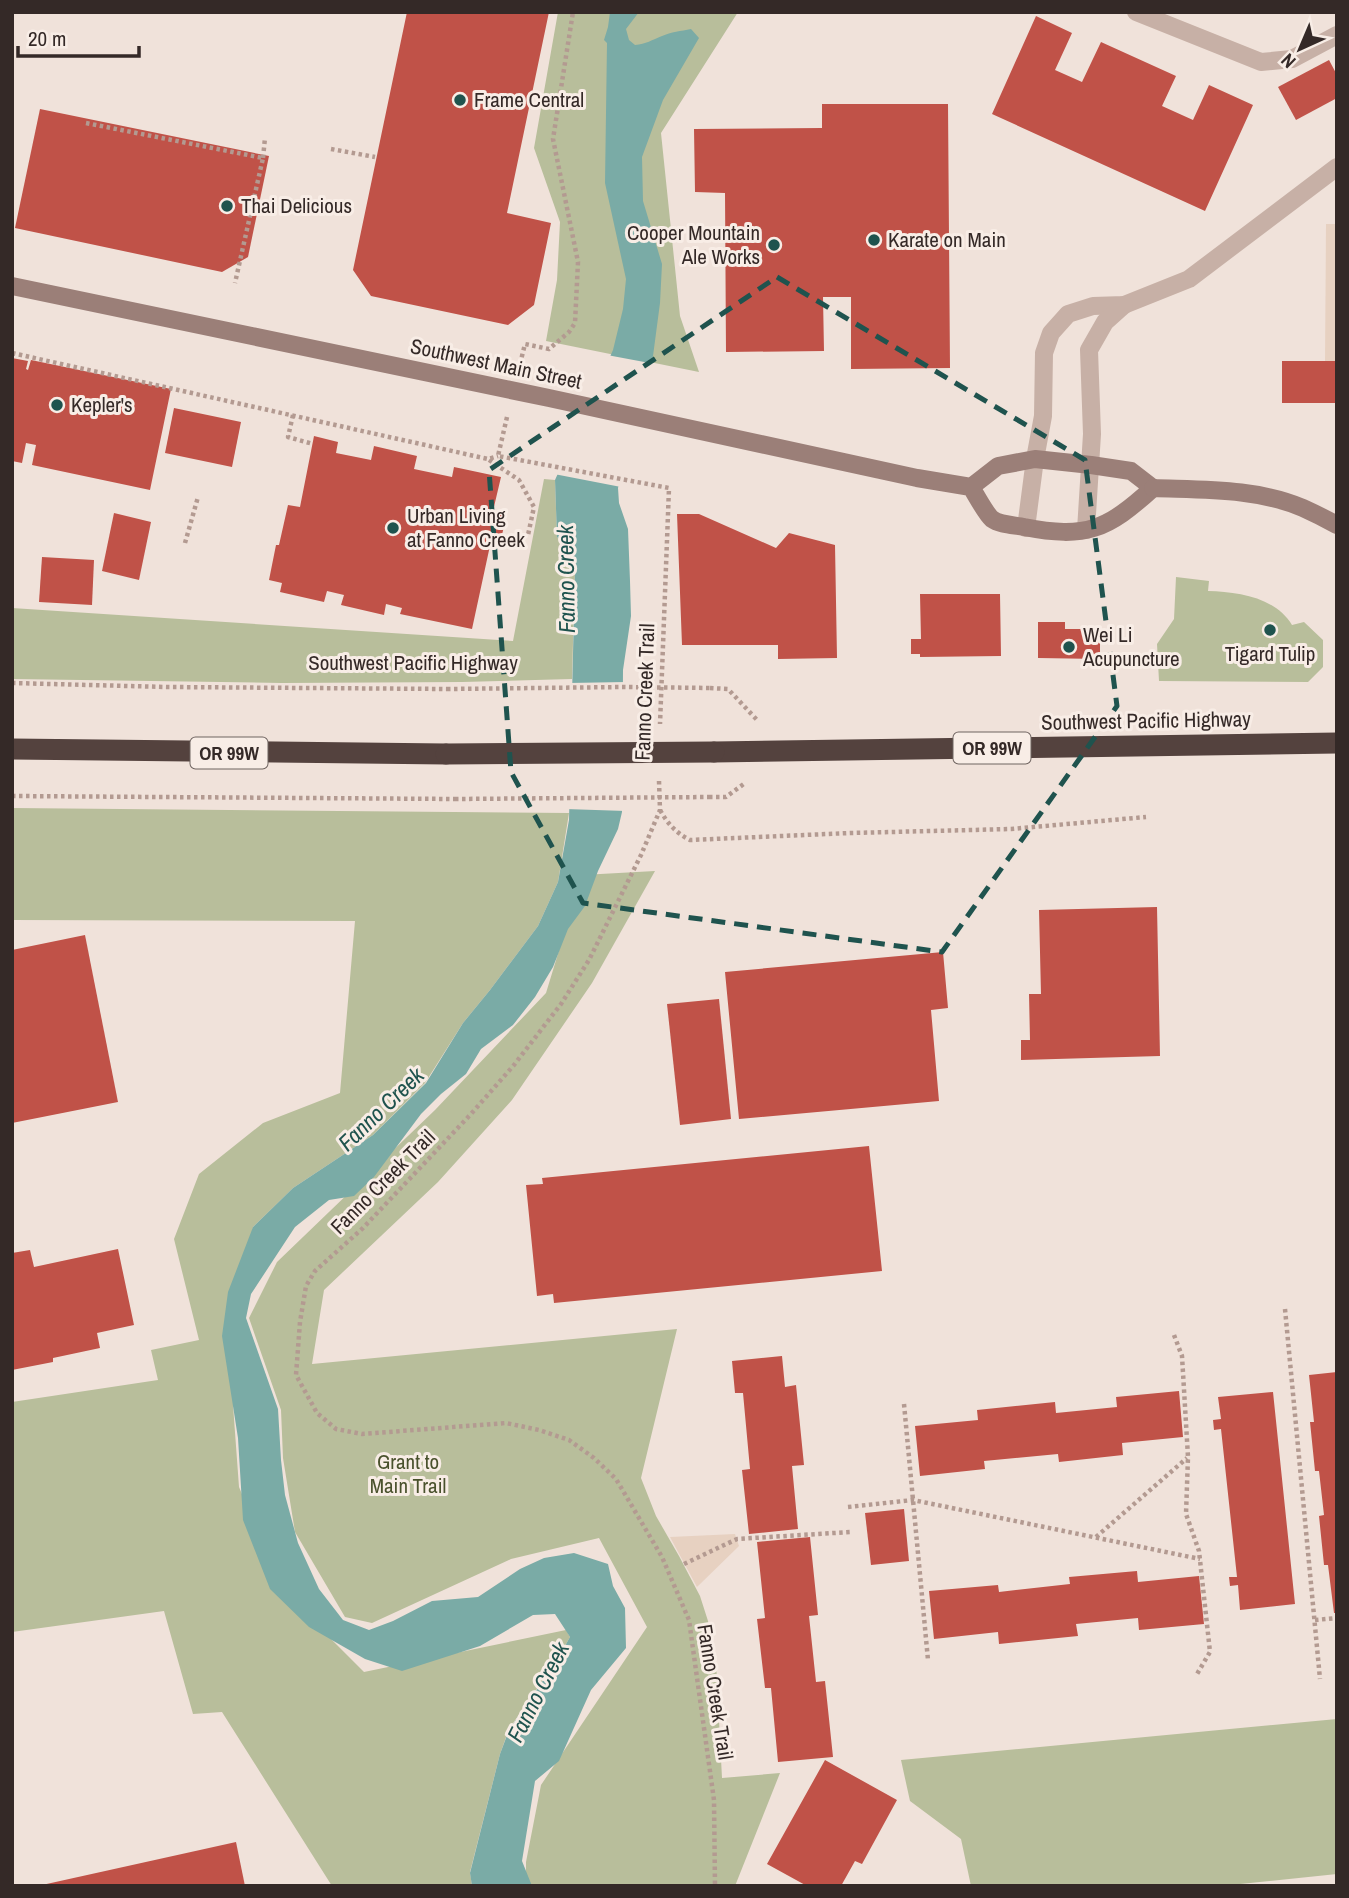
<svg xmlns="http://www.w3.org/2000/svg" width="1349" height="1898" font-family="'Archivo Narrow',sans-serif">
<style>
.green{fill:#b8be9b}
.plaza{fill:#e7d1c1}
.water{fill:#7aaba6}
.pier{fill:#f0e2da}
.building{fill:#c05248}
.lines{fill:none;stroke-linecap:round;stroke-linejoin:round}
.path{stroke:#b39a91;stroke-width:4.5;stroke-dasharray:3.5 3.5;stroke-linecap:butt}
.lane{stroke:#c7b0a6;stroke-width:18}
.street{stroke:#c7b0a6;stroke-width:18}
.secondary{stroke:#9b7f78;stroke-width:18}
.highway{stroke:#54423e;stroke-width:21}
.path-bridge{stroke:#b39a91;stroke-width:4.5;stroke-dasharray:3.5 3.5;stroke-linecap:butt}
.highway-bridge{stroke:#54423e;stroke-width:21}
.marked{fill:none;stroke:#1f534e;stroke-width:5;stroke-dasharray:14 9;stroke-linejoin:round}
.poi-dot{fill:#1f534e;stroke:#f8ede6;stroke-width:2.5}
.labels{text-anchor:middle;stroke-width:6;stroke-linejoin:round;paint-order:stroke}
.shield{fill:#f8ede6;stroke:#6f6460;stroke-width:2}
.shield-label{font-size:19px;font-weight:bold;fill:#342927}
.poi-label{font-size:21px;fill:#342927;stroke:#f8ede6;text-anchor:start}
.street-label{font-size:21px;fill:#342927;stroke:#f8ede6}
.park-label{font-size:21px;fill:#49512c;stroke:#f8ede6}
.water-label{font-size:23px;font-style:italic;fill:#1f534e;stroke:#f8ede6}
</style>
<rect width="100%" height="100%" fill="#f0e2da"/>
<!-- green -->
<g class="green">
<path d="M558 12H738L661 133 680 316 699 372 546 341 557 280 560 222 534 148Z"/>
<path d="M544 479 555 480 557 537 572 552 575 570 572 679 462 682 282 683 12 679V608L513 641Z"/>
<path d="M1176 577 1209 581 1208 591C1238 592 1275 597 1292 625L1304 622 1323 640V667L1308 682 1159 681 1157 644 1174 619Z"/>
<path d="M12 808 569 813 558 882 538 926 490 990 463 1023 425 1083 373 1135 293 1188 253 1227 233 1405 239 1487 263 1544 310 1618 364 1672 566 1630 570 1637 557 1660 509 1729 500 1754 470 1872 472 1886H332L222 1712 193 1714 164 1611 12 1632V1402L158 1380 151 1350 199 1340 174 1239 199 1174 263 1123 340 1093 355 921 12 920Z"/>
<path d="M655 871 592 983 512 1100 438 1182 324 1290 312 1364 677 1329 641 1478 656 1516 679 1556 700 1596 708 1621 716 1662 722 1778 780 1773 735 1886H526V1862L541 1785 647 1627 599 1538 511 1559 372 1623 345 1617 295 1532 283 1458 281 1410 249 1318 277 1262 435 1110 546 993 582 875Z"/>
<path d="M1337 1719V1874L1221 1886H971L961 1839 910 1801 901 1760Z"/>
</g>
<!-- plaza -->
<g class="plaza">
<path d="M1326 224H1337V361H1325Z"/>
<path d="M735 1534 739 1546 697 1587 670 1537Z"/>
</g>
<!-- water -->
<path class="water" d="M610 12H639L626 29 629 40 635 45C646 44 652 40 662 36 671 32 681 31 691 29L699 38 663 100 642 157 643 201 662 264 660 303 653 356 618 488 619 503 628 529 630 581 631 616 623 670 622 812 618 829 598 871 585 906 568 929 553 967 535 997 513 1025 481 1049 466 1074 441 1094 421 1114 374 1177 354 1196 329 1200 295 1227 251 1294 246 1318 278 1409 281 1460 285 1495 298 1543 319 1589 343 1620 369 1630 393 1621 432 1601 478 1597 520 1569 544 1558 574 1553 608 1564 613 1586 625 1608 626 1648 591 1690 559 1761 535 1781 522 1861 532 1886H472L470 1873 500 1754 509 1730 557 1660 570 1637 555 1614 533 1615 480 1646 402 1671 365 1659 309 1627 270 1589 243 1520 238 1438 222 1336 228 1292 253 1227 293 1188 373 1135 426 1083 463 1023 490 990 538 926 558 882 569 820 575 570 572 552 557 537 555 480 613 350 623 309 626 279 605 183 607 43 604 40 608 27Z"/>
<!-- pier -->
<g class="pier">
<path d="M607 355 655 364 621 487 554 474Z"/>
<path d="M626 682V811L565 809 568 683Z"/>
</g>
<!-- building -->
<g class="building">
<path d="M407 12H549L507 213 551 223 534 305 508 325 371 296 353 270Z"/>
<path d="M1036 16 1072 33 1055 70 1082 82 1101 42 1176 76 1162 106 1193 120 1209 85 1253 105 1205 211 992 114Z"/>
<path d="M1329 60 1337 75V98L1296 120 1278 87Z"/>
<path d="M822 104H948L950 368 851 369V297H823L824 351 726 352 725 193 695 192 694 129 822 128Z"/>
<path d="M40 109 269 156 248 257 222 272 15 228Z"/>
<path d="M12 358 28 361 26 369 28 370 31 360 171 389 150 490 32 465 36 445 26 443 22 463 12 461Z"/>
<rect x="1282" y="361" width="55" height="42"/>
<path d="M174 408 241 422 232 467 165 453Z"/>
<path d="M314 436 338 442 336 453 371 460 374 446 417 456 414 469 452 477 454 467 501 477 493 511 507 514 500 543 491 541 472 629 400 614 402 608 386 604 384 615 341 605 344 595 327 591 324 602 280 592 282 583 269 580 276 545H279L288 505 300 507Z"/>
<path d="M114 513 151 522 139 580 102 571Z"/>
<path d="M677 514H699L776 548 789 533 835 545 837 658 778 659V645H682Z"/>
<path d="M42 557 94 560 92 605 39 602Z"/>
<path d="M920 594H1000L1001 656 920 657V654H911V639H921Z"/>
<path d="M1038 622H1065V629H1085V636H1100V659L1038 658Z"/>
<path d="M1157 907 1160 1056 1021 1060V1040H1030L1029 994H1041L1039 910Z"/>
<path d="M85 935 118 1102 12 1123V950Z"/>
<path d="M943 952 948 1008 931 1010 939 1101 739 1119 725 972Z"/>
<path d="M719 999 731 1119 680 1125 667 1004Z"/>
<path d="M869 1146 882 1271 554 1303 553 1294 537 1296 526 1185 543 1184 542 1178Z"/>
<path d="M118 1249 134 1325 97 1333 100 1348 53 1358V1362L12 1370V1253L30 1250 34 1267Z"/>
<path d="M782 1356 785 1387 796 1385 804 1465 792 1466 798 1529 749 1534 742 1470 750 1469 743 1393H735L732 1361Z"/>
<path d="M1337 1372V1613H1334L1328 1565H1324L1319 1516 1324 1515 1319 1471H1315L1310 1422H1314L1309 1375Z"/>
<path d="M1179 1391 1183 1437 1122 1443 1123 1455 1059 1462 1058 1454 984 1461 985 1469 920 1476 915 1426 978 1420 977 1410 1055 1402 1056 1413 1117 1407 1116 1397Z"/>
<path d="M1273 1392 1295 1604 1240 1610 1238 1585 1230 1586 1229 1577H1237L1221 1429 1214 1430 1213 1420 1221 1419 1218 1397Z"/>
<path d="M904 1509 909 1561 871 1565 865 1513Z"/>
<path d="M810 1537 818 1615 809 1616 816 1682 825 1681 833 1757 778 1762 771 1688H765L757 1619 765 1618 757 1542Z"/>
<path d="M1137 1571 1138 1582 1199 1576 1204 1624 1139 1630 1138 1618 1076 1624 1078 1636 999 1644 998 1632 934 1639 929 1591 998 1585 999 1592 1070 1584 1069 1577Z"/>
<path d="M825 1760 897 1800 862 1864 855 1861 841 1886H807L767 1864Z"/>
<path d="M236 1842 245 1886H42V1885Z"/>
</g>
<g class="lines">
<!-- path -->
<g class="path">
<path d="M86 123 263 158 235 283"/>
<path d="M331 149 375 157"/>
<path d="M263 158 265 138"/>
<path d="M12 353 488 459 498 456"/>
<path d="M520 364 525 344 549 349 569 332 575 323 578 262 553 139 573 12"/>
<path d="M293 415 288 437 313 444"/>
<path d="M507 417 498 456 669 488 660 724"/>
<path d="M489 460 519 480 534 507 528 535 504 546"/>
<path d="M185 543 198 497"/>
<path d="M12 683 167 687 447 689"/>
<path d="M710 688 728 689 758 721"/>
<path d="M659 781 660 810 641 855 589 960 561 1004 514 1065 471 1114 363 1228 315 1271 306 1286 300 1322 296 1375 317 1413 336 1429 362 1434 506 1423 539 1430 569 1440 594 1458 616 1479 662 1557 689 1620 714 1800 715 1886"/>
<path d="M12 796 455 799"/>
<path d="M709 797H726L745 783"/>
<path d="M660 810C668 824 676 833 690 840L850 833 1011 829 1146 817"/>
<path d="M1285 1309 1320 1679"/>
<path d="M1174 1335 1182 1356 1188 1457 1186 1514 1199 1551 1210 1652 1197 1674"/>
<path d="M904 1404 928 1660"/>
<path d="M848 1507 913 1500 1200 1559"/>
<path d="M1096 1537 1187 1458"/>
<path d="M684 1564 737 1539 850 1532"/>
<path d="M1315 1620 1337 1618"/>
</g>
<!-- lane -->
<path class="lane" d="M1136 12 1261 62 1292 59 1337 35"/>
<!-- street -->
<g class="street">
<path d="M1026 528 1035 459 1043 416 1044 353 1051 333 1068 314 1093 306 1124 305 1189 279 1337 167"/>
<path d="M1086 530 1092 434 1089 350 1105 322 1124 305"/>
</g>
<!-- secondary -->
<g class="secondary">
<path d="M12 286 549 398 917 478 971 487 998 466 1035 459 1091 465 1131 471 1153 488C1107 530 1086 539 1024 527 1015 525 1000 525 992 519 986 514 976 495 971 487"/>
<path d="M1153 488C1202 490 1257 488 1303 508 1314 513 1326 519 1337 525"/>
</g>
<!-- highway -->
<g class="highway">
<path d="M12 749 446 754"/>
<path d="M714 752 1337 743"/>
</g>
<!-- path-bridge -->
<g class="path-bridge">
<path d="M447 689 625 687 710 688"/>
<path d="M455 799 709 797"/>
</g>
<!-- highway-bridge -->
<path class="highway-bridge" d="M446 754 714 752"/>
</g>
<!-- marked area -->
<path class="marked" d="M777 277 1085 460 1117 706 942 952 583 903 511 772 489 470Z"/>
<!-- markers -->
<g class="poi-dot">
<circle cx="460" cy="100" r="7"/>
<circle cx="227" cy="206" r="7"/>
<circle cx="874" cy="240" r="7"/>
<circle cx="774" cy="245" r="7"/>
<circle cx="57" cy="405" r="7"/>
<circle cx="393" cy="528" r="7"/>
<circle cx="1270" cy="630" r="7"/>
<circle cx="1069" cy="647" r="7"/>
</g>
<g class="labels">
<!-- shield labels -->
<g class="shield">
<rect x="953.5" y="732.5" width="77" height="31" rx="5"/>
<rect x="190.5" y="737.5" width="77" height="31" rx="5"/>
</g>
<g class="shield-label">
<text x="992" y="755">OR 99W</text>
<text x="229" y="760">OR 99W</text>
</g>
<!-- poi labels -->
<g class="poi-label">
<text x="474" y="107">Frame Central</text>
<text x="241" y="213">Thai Delicious</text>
<text x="760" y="240" text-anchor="end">Cooper Mountain<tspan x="760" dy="24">Ale Works</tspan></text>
<text x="888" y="247">Karate on Main</text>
<text x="71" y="412">Kepler's</text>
<text x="407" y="523">Urban Living<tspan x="407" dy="24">at Fanno Creek</tspan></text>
<text x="1083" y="642">Wei Li<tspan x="1083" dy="24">Acupuncture</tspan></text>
<text x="1270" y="661" text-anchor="middle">Tigard Tulip</text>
</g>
<!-- street labels -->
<g class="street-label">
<text transform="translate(496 364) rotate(12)" y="7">Southwest Main Street</text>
<text x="413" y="670">Southwest Pacific Highway</text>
<text transform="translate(645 692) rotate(-88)" y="7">Fanno Creek Trail</text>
<text transform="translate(1146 721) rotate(-1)" y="7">Southwest Pacific Highway</text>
<text transform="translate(383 1182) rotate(-45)" y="7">Fanno Creek Trail</text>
<text transform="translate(715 1692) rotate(81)" y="7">Fanno Creek Trail</text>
</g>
<!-- park labels -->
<g class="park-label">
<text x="408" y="1469">Grant to<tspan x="408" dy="24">Main Trail</tspan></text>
</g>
<!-- water labels -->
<g class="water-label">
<text transform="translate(566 579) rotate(-91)" y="8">Fanno Creek</text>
<text transform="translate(381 1109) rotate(-44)" y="8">Fanno Creek</text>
<text transform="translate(538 1692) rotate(-63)" y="8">Fanno Creek</text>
</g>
</g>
<!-- border -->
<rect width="1349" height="1898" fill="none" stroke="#342927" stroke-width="28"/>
<!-- north arrow -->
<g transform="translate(1300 49) rotate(224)" stroke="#f8ede6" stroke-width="5" paint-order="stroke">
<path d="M0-5L12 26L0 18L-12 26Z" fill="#342927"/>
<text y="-10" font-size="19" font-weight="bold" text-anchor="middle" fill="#342927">N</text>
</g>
<!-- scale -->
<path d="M18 46v10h121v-10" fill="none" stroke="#342927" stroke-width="3.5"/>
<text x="28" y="46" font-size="21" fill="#342927" stroke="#f8ede6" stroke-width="5" paint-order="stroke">20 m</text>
</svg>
